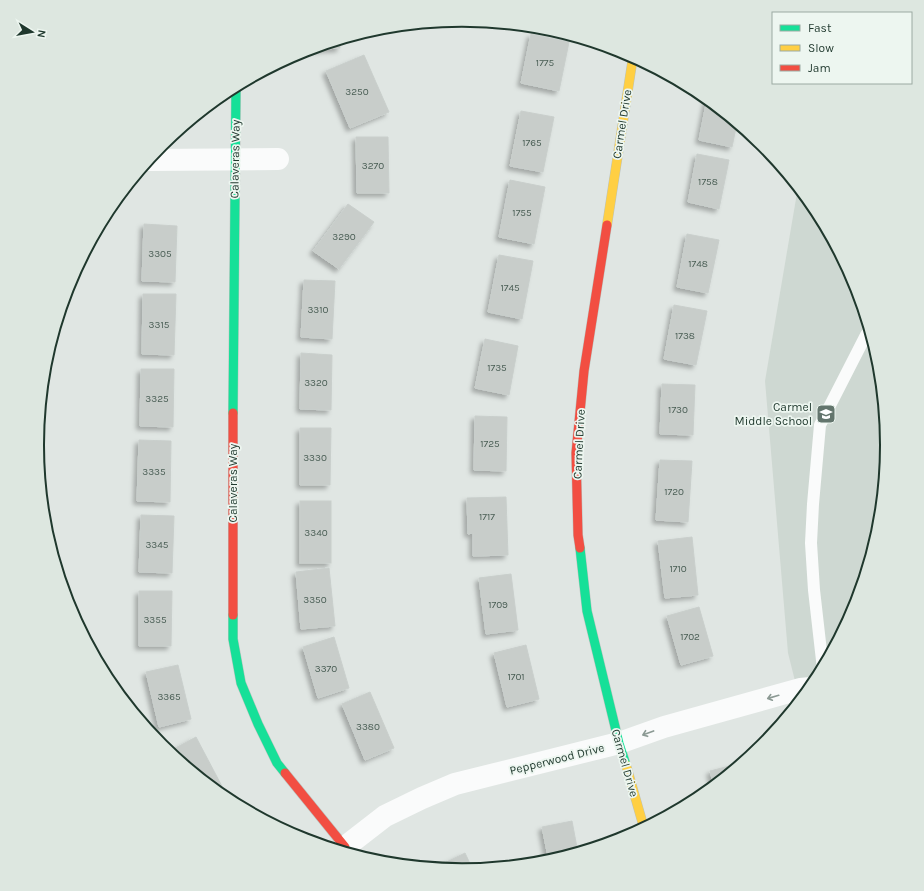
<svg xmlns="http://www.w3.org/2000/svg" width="924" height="891" font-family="Karla,sans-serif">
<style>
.built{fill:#ced8d2}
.building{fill:#c8cdca;stroke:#c9cfcc;filter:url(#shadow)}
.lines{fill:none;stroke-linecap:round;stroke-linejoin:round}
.fast-casing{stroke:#bac3be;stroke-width:10}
.slow-casing{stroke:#bac3be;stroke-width:10}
.jam-casing{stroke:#bac3be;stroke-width:10}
.path{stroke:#bec7c3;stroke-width:2.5;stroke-dasharray:2 3;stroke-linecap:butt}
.lane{stroke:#fafbfb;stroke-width:12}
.street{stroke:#fafbfb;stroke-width:22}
.fast{stroke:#16e098;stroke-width:9}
.slow{stroke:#ffcf43;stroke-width:9}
.jam{stroke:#f24e42;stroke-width:9}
.oneway{stroke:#8c9a94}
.labels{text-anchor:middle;stroke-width:3.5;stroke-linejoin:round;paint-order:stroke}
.number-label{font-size:10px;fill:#4a5e55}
.street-label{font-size:12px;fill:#1f382d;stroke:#edf6f0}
.poi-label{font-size:12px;fill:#1f382d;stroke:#edf6f0;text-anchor:end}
.rim{fill:none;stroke:#1f382d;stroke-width:2}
</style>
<defs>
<filter id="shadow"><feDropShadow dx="-3.5" dy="3.5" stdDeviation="2" flood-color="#0004"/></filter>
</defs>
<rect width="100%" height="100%" fill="#e0e6e3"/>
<!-- built -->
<path class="built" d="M798 187 816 209 855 283 879 363 887 446 879 529 855 609 816 682 800 701 788 653 765 381Z"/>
<!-- building -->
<g class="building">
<path d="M531 34 569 42 559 91 521 83Z"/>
<path d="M340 40V48L308 50Z"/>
<path d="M364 55 389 112 350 128 326 71Z"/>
<path d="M707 99 737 123 732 147 699 140Z"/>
<path d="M521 111 554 117 543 172 510 166Z"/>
<path d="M356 137H388L389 193H357Z"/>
<path d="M697 154 729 160 719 209 688 202Z"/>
<path d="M510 180 545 187 534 244 499 237Z"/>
<path d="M348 204 374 222 339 269 313 251Z"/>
<path d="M144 224 177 226 175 282 142 281Z"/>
<path d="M687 234 719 240 708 293 677 287Z"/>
<path d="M499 255 533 261 522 319 488 312Z"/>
<path d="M304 280 335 281 332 339 301 337Z"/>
<path d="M143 294H176L174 355 142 354Z"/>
<path d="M674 305 707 311 696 365 664 359Z"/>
<path d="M485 339 518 346 509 395 475 388Z"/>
<path d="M301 353 332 355 331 410 300 409Z"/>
<path d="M141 369H174L173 427 140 426Z"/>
<path d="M662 384 695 385 693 435 660 434Z"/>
<path d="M475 416 507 417 506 471 474 470Z"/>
<path d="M300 428H331L330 485H300Z"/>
<path d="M139 440 171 441 170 502 137 501Z"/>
<path d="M660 460 692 461 688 522 656 520Z"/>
<path d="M506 497 508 555 473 556V533L468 534 467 498Z"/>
<rect x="300" y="501" width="31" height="62"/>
<path d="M141 515 174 516 172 573 139 572Z"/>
<path d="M692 537 698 595 665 598 658 541Z"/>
<path d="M329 568 335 626 301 629 296 572Z"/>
<path d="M511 574 518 630 486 634 479 578Z"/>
<path d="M139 591H172L171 646H139Z"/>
<path d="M699 607 713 656 681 665 667 616Z"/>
<path d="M334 637 349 688 318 698 303 647Z"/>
<path d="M526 645 539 699 507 707 494 653Z"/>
<path d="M178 665 191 719 159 727 146 672Z"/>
<path d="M370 692 394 748 365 760 342 704Z"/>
<path d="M196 737 225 792 220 795 168 752Z"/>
<path d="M741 763 742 764 714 786 710 771Z"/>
<path d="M572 821 578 853 549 862 542 827Z"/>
<path d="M465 853 473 870 462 871 434 868Z"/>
</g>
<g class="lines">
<!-- fast casing -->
<g class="fast-casing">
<g id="fast">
<path d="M233 413 236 86"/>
<path d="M580 548 587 611 619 743 626 765"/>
<path d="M233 615V639L241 683 258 724 277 763 285 773"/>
</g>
</g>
<!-- slow casing -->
<g class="slow-casing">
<g id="slow">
<path d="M607 225 633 57"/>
<path d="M626 765 644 828"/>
</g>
</g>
<!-- jam casing -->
<g class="jam-casing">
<g id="jam">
<path d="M580 548 578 535 576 453 584 371 607 225"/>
<path d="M233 615V413"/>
<path d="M285 773 345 847"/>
</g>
</g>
<!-- path -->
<path class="path" d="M884 483 878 478 885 470"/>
<!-- lane -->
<path class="lane" d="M823 669 814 590 811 543 813 504 820 425 866 335 870 331"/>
<!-- street -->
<g class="street">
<path d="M149 160 278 159"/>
<path d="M341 851 345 847 385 816 422 798 455 784 619 743 664 727 800 689 811 688"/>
</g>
<!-- fast -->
<use href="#fast" class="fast"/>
<!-- slow -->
<use href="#slow" class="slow"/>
<!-- jam -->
<use href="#jam" class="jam"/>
</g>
<!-- one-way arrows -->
<defs><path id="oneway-shaft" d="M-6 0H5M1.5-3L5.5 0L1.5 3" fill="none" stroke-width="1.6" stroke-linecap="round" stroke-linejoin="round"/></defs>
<g class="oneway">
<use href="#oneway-shaft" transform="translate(773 697) rotate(164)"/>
<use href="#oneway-shaft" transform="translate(648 733) rotate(160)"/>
</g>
<!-- icons -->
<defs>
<g id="school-square" transform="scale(1)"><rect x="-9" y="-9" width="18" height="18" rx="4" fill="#63756d" stroke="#edf6f0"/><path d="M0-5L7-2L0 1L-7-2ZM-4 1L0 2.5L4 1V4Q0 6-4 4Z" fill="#fff"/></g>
</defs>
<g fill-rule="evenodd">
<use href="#school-square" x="826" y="414"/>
</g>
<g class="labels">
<!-- number labels -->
<g class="number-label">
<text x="545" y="66">1775</text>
<text x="357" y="95">3250</text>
<text x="532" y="146">1765</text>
<text x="373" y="169">3270</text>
<text x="708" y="185">1758</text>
<text x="522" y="216">1755</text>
<text x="344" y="240">3290</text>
<text x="160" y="257">3305</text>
<text x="698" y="267">1748</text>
<text x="510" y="291">1745</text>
<text x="318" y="313">3310</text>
<text x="159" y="328">3315</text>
<text x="685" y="339">1738</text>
<text x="497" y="371">1735</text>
<text x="316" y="386">3320</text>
<text x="157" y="402">3325</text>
<text x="678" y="413">1730</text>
<text x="490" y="447">1725</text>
<text x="315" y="461">3330</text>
<text x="154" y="475">3335</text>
<text x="674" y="495">1720</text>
<text x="487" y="520">1717</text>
<text x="316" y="536">3340</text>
<text x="157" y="548">3345</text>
<text x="678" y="572">1710</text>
<text x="315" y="603">3350</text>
<text x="498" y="608">1709</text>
<text x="155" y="623">3355</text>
<text x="690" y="640">1702</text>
<text x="326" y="672">3370</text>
<text x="516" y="680">1701</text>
<text x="169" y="700">3365</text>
<text x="368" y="730">3380</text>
</g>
<!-- street labels -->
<g class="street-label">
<text transform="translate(622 124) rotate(-81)" y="4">Carmel Drive</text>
<text transform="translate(235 159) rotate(-89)" y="4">Calaveras Way</text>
<text transform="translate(579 444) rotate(-87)" y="4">Carmel Drive</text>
<text transform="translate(233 483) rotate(-90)" y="4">Calaveras Way</text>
<text transform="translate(557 759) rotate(-14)" y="4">Pepperwood Drive</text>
<text transform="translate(625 763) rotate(74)" y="4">Carmel Drive</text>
</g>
<!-- poi labels -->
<g class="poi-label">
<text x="812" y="411">Carmel<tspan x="812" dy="14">Middle School</tspan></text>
</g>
</g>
<!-- crop -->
<path d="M0 0H924V891H0ZM44 445a418 418 0 1 1 836 0a418 418 0 1 1-836 0Z" fill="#dde7e0" fill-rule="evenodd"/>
<path class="rim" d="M44 445a418 418 0 1 1 836 0a418 418 0 1 1-836 0Z"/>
<!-- legend -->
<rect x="772" y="12" width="140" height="72" fill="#edf6f0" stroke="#9baaa2"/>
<rect x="780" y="25" width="20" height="6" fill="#16e098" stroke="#9baaa2"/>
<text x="808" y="32" font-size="12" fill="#1f382d">Fast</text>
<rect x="780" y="45" width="20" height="6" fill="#ffcf43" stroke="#9baaa2"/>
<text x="808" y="52" font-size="12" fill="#1f382d">Slow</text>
<rect x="780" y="65" width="20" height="6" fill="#f24e42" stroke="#9baaa2"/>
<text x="808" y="72" font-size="12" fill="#1f382d">Jam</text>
<!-- north arrow -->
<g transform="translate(32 32) rotate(101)" stroke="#edf6f0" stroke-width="3" paint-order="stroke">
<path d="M0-3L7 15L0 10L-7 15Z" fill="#1f382d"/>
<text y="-6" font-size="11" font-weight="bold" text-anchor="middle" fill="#1f382d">N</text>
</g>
</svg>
